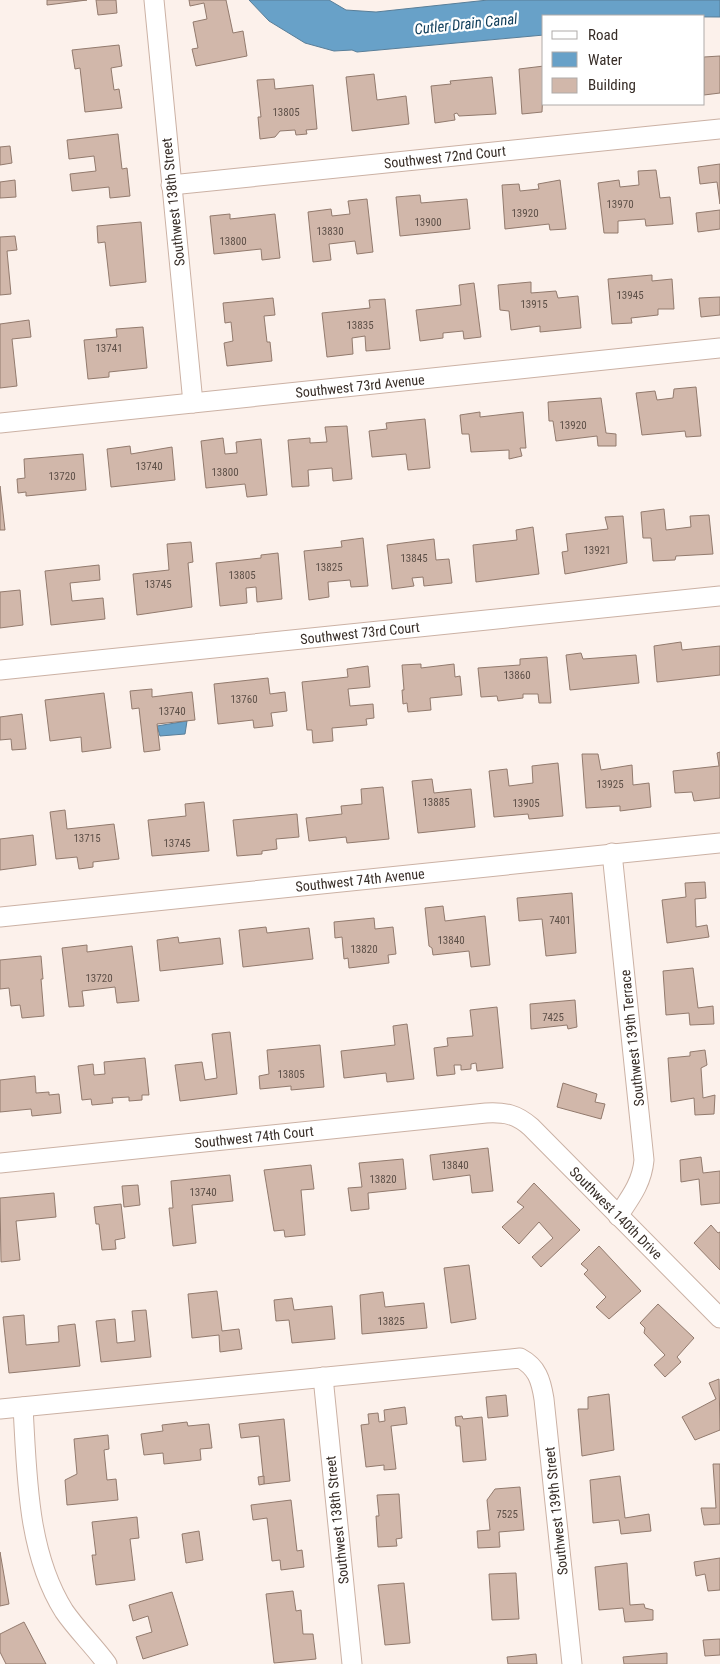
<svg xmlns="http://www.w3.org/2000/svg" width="720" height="1664" font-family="'Roboto Condensed',sans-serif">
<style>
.water{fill:#68a1c8;stroke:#597e98}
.building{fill:#d1b7aa;stroke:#927a6d}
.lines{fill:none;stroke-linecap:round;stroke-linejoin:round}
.street-casing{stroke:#cbb1a4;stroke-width:21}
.street{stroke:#fff;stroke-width:19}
.labels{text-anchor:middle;stroke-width:4.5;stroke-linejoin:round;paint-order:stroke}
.number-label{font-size:11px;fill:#5e5048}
.street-label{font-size:14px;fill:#372d27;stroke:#fff}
.water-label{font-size:15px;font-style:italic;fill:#14415d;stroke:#fff}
</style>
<rect width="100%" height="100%" fill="#fcf1eb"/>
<!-- water -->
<g class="water">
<path d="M249 0H329L346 10 376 12 488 0H720V17L544 16V35L357 52 352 50 334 51 305 43 269 21Z"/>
<path d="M187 721 185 734 160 736 157 726Z"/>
</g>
<!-- building -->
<g class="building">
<path d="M47 0H87L47 5Z"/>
<path d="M96 0H116L117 13 98 15Z"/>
<path d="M189 0H226L233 33 243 31 247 56 196 66 192 49 198 48 193 22 207 19 204 3 190 6Z"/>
<path d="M119 45 122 66 111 68 114 90 119 89 122 108 85 112 80 68 75 69 72 50Z"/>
<path d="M720 56V93L704 95V57Z"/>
<path d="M544 66 542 112 522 114 519 69Z"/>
<path d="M374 74 377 100 406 96 409 124 352 131 346 77Z"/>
<path d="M492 77 496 114 459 116 457 113 454 114 455 120 435 123 431 86 451 84 450 81Z"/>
<path d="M274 79 275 89 313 85 317 129 306 130 307 134 296 135 295 130 280 131 275 137 260 139 258 117H261L257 80Z"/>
<path d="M118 134 122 169 127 168 130 196 110 198 109 187 72 191 70 174 96 171 94 156 69 159 67 140Z"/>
<path d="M10 146 12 163 0 165V147Z"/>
<path d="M720 164V204L717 182 700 184 698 167Z"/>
<path d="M656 170 660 198 670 197 673 224 646 226 645 219 618 221V233H604L598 183 619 180 620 187 639 185 638 171Z"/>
<path d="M15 180 16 197 0 198V182Z"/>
<path d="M560 180 566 229 550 230 549 224 505 229 502 185 519 184 520 191 539 189 538 184Z"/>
<path d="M420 195 421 203 467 199 470 229 400 236 396 197Z"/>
<path d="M367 199 373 252 357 254 355 241 329 244 331 260 313 262 308 212 331 209 332 216 350 214 348 201Z"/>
<path d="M720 210V229L698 232 696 213Z"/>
<path d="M230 214V219L275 214 280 258 262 260 261 249 214 254 210 216Z"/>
<path d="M141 222 146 282 110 286 105 242 98 243 97 226Z"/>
<path d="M15 236 17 250 7 251 11 294 0 295V237Z"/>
<path d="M652 275V281L672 279 674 309H658V315L631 318 632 323 612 324 608 279Z"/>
<path d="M531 282V293L556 291 558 298 578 296 581 328 540 332V326L511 330 509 311 500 310 498 285Z"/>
<path d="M474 283 481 337 464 339 463 331 443 333V338L420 341 416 310 461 305 459 285Z"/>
<path d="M720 297V315L701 317 699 298Z"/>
<path d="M273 298 275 315 264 316 267 342H270L272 361 227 366 224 343 233 341 231 322 225 323 223 303Z"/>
<path d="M385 299 390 349 366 351 365 336 352 338 353 354 327 357 322 313 370 308 369 300Z"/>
<path d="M29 320 31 337 12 339 17 386 0 388V324Z"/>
<path d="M143 327 147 368 109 372V377L88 379 84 340 117 337 116 329Z"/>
<path d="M696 387 701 436 686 437 685 431 642 435 636 393 655 391 657 400 673 398 674 389Z"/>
<path d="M601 398 606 433 616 434V446H598L597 436 556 441 553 421H549L548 402Z"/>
<path d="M480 412V417L523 412 526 448H520L522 456 509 459V450L471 452 469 434H462L460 415Z"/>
<path d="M425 419 430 468 408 470 406 454 372 457 369 431 387 429 386 423Z"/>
<path d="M347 426 352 479 333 481 332 468 308 470 309 486 292 487 288 440 310 438V443L327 442 325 427Z"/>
<path d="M223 438 225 454 237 453 236 442 261 439 267 495 247 497 245 484 206 488 201 441Z"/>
<path d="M130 446 131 454 172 447 175 480 111 487 107 449Z"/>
<path d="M83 454 86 490 26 496V492L18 493 17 479 25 478 24 459Z"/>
<path d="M0 486 5 530H0Z"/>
<path d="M664 509 666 530 691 527 690 516 709 515 713 554 676 556 675 560 653 561 651 538H643L641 512Z"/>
<path d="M623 516 627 563 565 574 562 552 568 551 566 534 608 529 605 517Z"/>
<path d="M533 527 539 574 476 582 473 545 517 540 516 530Z"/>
<path d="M363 538 368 586 351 587 350 580 328 582 329 597 309 600 304 551 342 547 341 541Z"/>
<path d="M434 539 436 560 449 559 452 583 424 586 423 577 412 578 414 586 392 589 387 545Z"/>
<path d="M191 542 193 562 188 563 192 607 137 615 133 574 169 570 167 544Z"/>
<path d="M278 553 282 599 257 602 256 587 246 588 247 603 220 606 216 563 261 558V555Z"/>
<path d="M99 565 100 580 70 583 72 601 103 598 105 619 51 625 45 571Z"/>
<path d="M20 590 23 625 0 628V592Z"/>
<path d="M681 642 682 650 720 646V675L657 682 654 646Z"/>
<path d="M581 653 583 659 636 655 639 683 570 690 566 655Z"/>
<path d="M547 657 551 703H539L538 694H523V698L498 701 497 696 481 697 478 668 520 665V659Z"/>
<path d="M421 664V668L454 664 455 677 460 676 462 695 430 698 431 710 408 712 407 703 403 704 402 690H404L402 665Z"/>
<path d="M368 666 370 687 348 689 350 706 373 704 374 718 366 719 367 725 332 728 333 741 313 743 312 730H307L302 682 348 677 347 669Z"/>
<path d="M268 678 270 694 285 692 287 711 271 713 273 726 254 728 253 720 218 724 214 684Z"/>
<path d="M152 689V697L192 692 195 720 157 724 160 750 144 752 139 708 132 709 130 691Z"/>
<path d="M104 693 111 748 82 752 81 737 50 741 45 700Z"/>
<path d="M22 714 26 749 12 750 11 739 0 740V717Z"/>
<path d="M720 752V798L694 801 692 792 675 793 673 771 719 766 717 753Z"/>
<path d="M582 754H598L601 770 632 765 633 785 649 783 651 807 620 811V806L586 808Z"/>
<path d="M558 763 563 816 529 819 528 814 494 817 489 771 507 769 509 786 533 783 532 766Z"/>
<path d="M432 779 434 793 471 789 475 827 418 833 412 781Z"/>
<path d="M383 787 389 839 347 843 346 837 309 841 306 818 342 814 341 806 362 804 361 789Z"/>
<path d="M204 802 209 851 152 856 148 820 186 816 185 804Z"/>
<path d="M65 810 67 829 114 824 119 859 93 862V867L79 869 77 857 56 859 50 812Z"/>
<path d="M297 814 299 837 276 839 277 849 262 851V854L237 856 233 820Z"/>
<path d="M33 835 36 865 0 870V839Z"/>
<path d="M705 882 706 898 695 899 696 927 707 925 709 937 667 943 662 900 686 897 685 883Z"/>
<path d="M572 893 576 953 546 956 542 919 519 921 517 898Z"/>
<path d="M443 906 445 921 485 916 490 965 471 967 469 951 433 955 432 948 429 946 425 908Z"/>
<path d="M374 918 375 929 393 927 396 954 388 955 389 963 349 968 348 958 344 959 342 937 335 938 334 922Z"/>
<path d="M266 927 267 933 309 928 313 959 243 967 239 930Z"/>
<path d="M178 937 179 943 220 938 223 964 160 971 157 940Z"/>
<path d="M87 945V952L132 946 139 1001 117 1003 115 987 82 991 84 1006 69 1007 62 948Z"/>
<path d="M41 956 43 979H41L44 1016 22 1018 20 1005 11 1006 9 988 0 989V960Z"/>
<path d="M693 968 698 1008 713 1006 714 1024 690 1025 689 1013 666 1015 663 971Z"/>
<path d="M575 1000 577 1027 568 1029 567 1025 531 1029 530 1004Z"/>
<path d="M497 1007 503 1068 477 1071 476 1063 471 1064V1069L461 1070V1065H454L455 1074 437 1076 434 1048 448 1046 447 1038 473 1036 470 1010Z"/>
<path d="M407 1024 414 1079 387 1082 386 1073 344 1078 341 1051 395 1045 393 1026Z"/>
<path d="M230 1032 237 1094 180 1101 175 1065 202 1062 205 1080 217 1078 212 1034Z"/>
<path d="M320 1045 324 1087 291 1090V1086L260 1089 259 1076 269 1074 267 1050Z"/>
<path d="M705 1050 707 1065 701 1068 703 1098 715 1095 714 1114 695 1115 694 1098 671 1102 668 1058 690 1056V1052Z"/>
<path d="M145 1058 149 1095H142V1100L129 1101V1097L112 1098 113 1103 92 1105 91 1099 82 1100 78 1066 93 1064 94 1075 105 1074 104 1062Z"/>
<path d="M35 1076 36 1093 49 1092V1095L59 1094 61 1113 32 1116 31 1109 0 1112V1080Z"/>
<path d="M563 1083 597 1094 595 1102 605 1104 601 1119 557 1107Z"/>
<path d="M488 1148 493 1191 472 1193 470 1175 433 1180 430 1155Z"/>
<path d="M701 1157 703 1173 720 1171V1203L701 1205 699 1179 681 1182 680 1160Z"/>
<path d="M403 1159 406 1189 368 1193 369 1209 351 1211 348 1188 362 1187 359 1163Z"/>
<path d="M311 1165 314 1189 301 1190 305 1235 285 1237 284 1230 274 1231 264 1170Z"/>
<path d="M230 1175 233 1201 192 1205 196 1243 173 1246 169 1208H173L171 1181Z"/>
<path d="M534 1183 580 1230 541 1267 532 1257 553 1238 539 1222 519 1244 502 1227 524 1207 517 1202Z"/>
<path d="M138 1185 140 1205 124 1207 122 1186Z"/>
<path d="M54 1193 56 1217 16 1221 20 1260 1 1262 0 1198Z"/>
<path d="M121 1204 125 1238 115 1240 116 1249 102 1250 99 1224H96L94 1207Z"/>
<path d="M711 1225 718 1233 720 1232V1270L694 1243Z"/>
<path d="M599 1246 641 1291 609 1319 596 1307 606 1297 584 1274 588 1270 581 1264Z"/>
<path d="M469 1265 476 1319 451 1323 444 1268Z"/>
<path d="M217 1291 222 1331 239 1329 242 1349 220 1352 219 1335 192 1338 188 1294Z"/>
<path d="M383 1292 385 1307 424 1303 427 1328 362 1334 360 1295Z"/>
<path d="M292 1298 294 1310 332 1306 335 1339 292 1343 289 1320 276 1321 274 1300Z"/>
<path d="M658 1304 694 1338 677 1357 681 1362 665 1377 654 1365 665 1355 644 1333 645 1328 640 1323Z"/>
<path d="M146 1310 151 1357 101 1362 96 1321 115 1319 117 1343 135 1341 132 1311Z"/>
<path d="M24 1315 26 1345 59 1342 58 1326 75 1324 80 1366 9 1373 3 1317Z"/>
<path d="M719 1379 720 1430 695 1440 682 1417 716 1399 709 1383Z"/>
<path d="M609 1394 614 1450 582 1456 578 1409H588V1397Z"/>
<path d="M506 1395 508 1416 488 1418 486 1397Z"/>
<path d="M405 1407 407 1424 391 1426 396 1469 384 1470V1465L366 1467 361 1425 369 1424 368 1414 378 1413 379 1422 385 1421 384 1410Z"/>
<path d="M462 1416 463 1419 482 1417 486 1460 463 1462 460 1426H456L455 1417Z"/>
<path d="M284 1419 290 1481 264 1484 259 1436 241 1438 239 1424Z"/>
<path d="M187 1422 188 1426 209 1424 212 1448 200 1449 201 1460 164 1464 163 1453 144 1455 141 1434 163 1431 162 1425Z"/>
<path d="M108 1435 109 1449 104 1450 107 1480 116 1479 118 1500 67 1505 65 1480 77 1474 74 1439Z"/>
<path d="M713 1464H720V1524L704 1525 701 1508H716Z"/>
<path d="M264 1476V1484L259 1485 258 1477Z"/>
<path d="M620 1476 625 1518 649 1514 651 1531 621 1534 619 1520 593 1523 590 1480Z"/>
<path d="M520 1487 524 1530 499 1532 500 1547 478 1548 477 1531 490 1530 487 1500 495 1489Z"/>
<path d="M399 1494 402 1538 396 1539 397 1546 378 1547 376 1516H379L377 1495Z"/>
<path d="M291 1500 297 1551 302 1550 304 1567 281 1570 280 1560 272 1561 267 1518 253 1520 251 1505Z"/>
<path d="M137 1517 139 1538 130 1539 135 1580 96 1585 92 1555H96L92 1522Z"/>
<path d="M199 1531 203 1560 186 1563 182 1534Z"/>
<path d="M0 1552 9 1604 0 1606Z"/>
<path d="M720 1558V1590L708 1591 705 1574 696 1576 694 1562Z"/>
<path d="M627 1563 630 1605 644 1604 645 1608 653 1610V1620L625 1622 623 1608 599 1610 595 1567Z"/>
<path d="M516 1573 519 1619 492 1620 489 1574Z"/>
<path d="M404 1583 410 1643 385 1645 378 1585Z"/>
<path d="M293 1591 296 1611 301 1610 303 1634H313L316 1659 274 1663 266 1594Z"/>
<path d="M172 1592 188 1645 143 1659 136 1637 152 1632 148 1616 133 1621 129 1605Z"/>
<path d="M24 1622 46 1664H6L0 1652V1634Z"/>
<path d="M720 1639V1655L705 1656 703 1640Z"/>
<path d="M667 1653V1664H624L623 1657Z"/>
<path d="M536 1654 537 1664H508L507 1657Z"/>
</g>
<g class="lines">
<!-- street casing -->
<g class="street-casing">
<g id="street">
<path d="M154 0 193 403"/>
<path d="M171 185 720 129"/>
<path d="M0 423 720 348"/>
<path d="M0 670 720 596"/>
<path d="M612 853 644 1160C642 1183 630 1198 618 1216"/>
<path d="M0 917 720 843"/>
<path d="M0 1163 486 1113C505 1112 516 1114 531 1127L720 1318"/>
<path d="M323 1377 352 1664"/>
<path d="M23 1407C27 1475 27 1552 64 1611 77 1630 94 1646 107 1664"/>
<path d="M0 1409 520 1358C537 1367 541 1380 544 1399L572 1664"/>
</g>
</g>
<!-- street -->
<use href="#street" class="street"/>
</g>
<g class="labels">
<!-- number labels -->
<g class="number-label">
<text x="286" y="116">13805</text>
<text x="620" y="208">13970</text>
<text x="525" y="217">13920</text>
<text x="428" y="226">13900</text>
<text x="330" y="235">13830</text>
<text x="233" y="245">13800</text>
<text x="630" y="299">13945</text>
<text x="534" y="308">13915</text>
<text x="360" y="329">13835</text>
<text x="109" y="352">13741</text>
<text x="573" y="429">13920</text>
<text x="149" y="470">13740</text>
<text x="225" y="476">13800</text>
<text x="62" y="480">13720</text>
<text x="597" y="554">13921</text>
<text x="414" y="562">13845</text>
<text x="329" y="571">13825</text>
<text x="242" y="579">13805</text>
<text x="158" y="588">13745</text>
<text x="517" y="679">13860</text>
<text x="244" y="703">13760</text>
<text x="172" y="715">13740</text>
<text x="610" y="788">13925</text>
<text x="436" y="806">13885</text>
<text x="526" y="807">13905</text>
<text x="87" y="842">13715</text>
<text x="177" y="847">13745</text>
<text x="560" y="924">7401</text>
<text x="451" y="944">13840</text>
<text x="364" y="953">13820</text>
<text x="99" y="982">13720</text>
<text x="553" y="1021">7425</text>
<text x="291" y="1078">13805</text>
<text x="455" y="1169">13840</text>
<text x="383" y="1183">13820</text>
<text x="203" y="1196">13740</text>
<text x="391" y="1325">13825</text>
<text x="507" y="1518">7525</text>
</g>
<!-- street labels -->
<g class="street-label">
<text transform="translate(445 157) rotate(-6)" y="5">Southwest 72nd Court</text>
<text transform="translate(173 202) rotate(-96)" y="5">Southwest 138th Street</text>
<text transform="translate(360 386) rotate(-6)" y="5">Southwest 73rd Avenue</text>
<text transform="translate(360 633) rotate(-6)" y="5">Southwest 73rd Court</text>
<text transform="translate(360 880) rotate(-6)" y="5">Southwest 74th Avenue</text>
<text transform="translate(632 1038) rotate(-96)" y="5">Southwest 139th Terrace</text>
<text transform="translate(254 1137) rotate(-6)" y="5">Southwest 74th Court</text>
<text transform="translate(616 1213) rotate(45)" y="5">Southwest 140th Drive</text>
<text transform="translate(556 1511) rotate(-96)" y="5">Southwest 139th Street</text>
<text transform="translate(337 1520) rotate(-96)" y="5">Southwest 138th Street</text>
</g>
<!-- water labels -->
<g class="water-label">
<text transform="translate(466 24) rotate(-6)" y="5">Cutler Drain Canal</text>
</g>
</g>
<!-- legend -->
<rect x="542" y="15" width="162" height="90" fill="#ffffff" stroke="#afaba9"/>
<rect x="552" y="31" width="25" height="8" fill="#ffffff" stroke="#afaba9"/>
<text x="588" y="40" font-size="15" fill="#372d27">Road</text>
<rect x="552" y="52" width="25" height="15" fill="#68a1c8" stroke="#afaba9"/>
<text x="588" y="65" font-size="15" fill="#372d27">Water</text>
<rect x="552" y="78" width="25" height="15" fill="#d1b7aa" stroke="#afaba9"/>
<text x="588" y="90" font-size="15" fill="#372d27">Building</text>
</svg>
